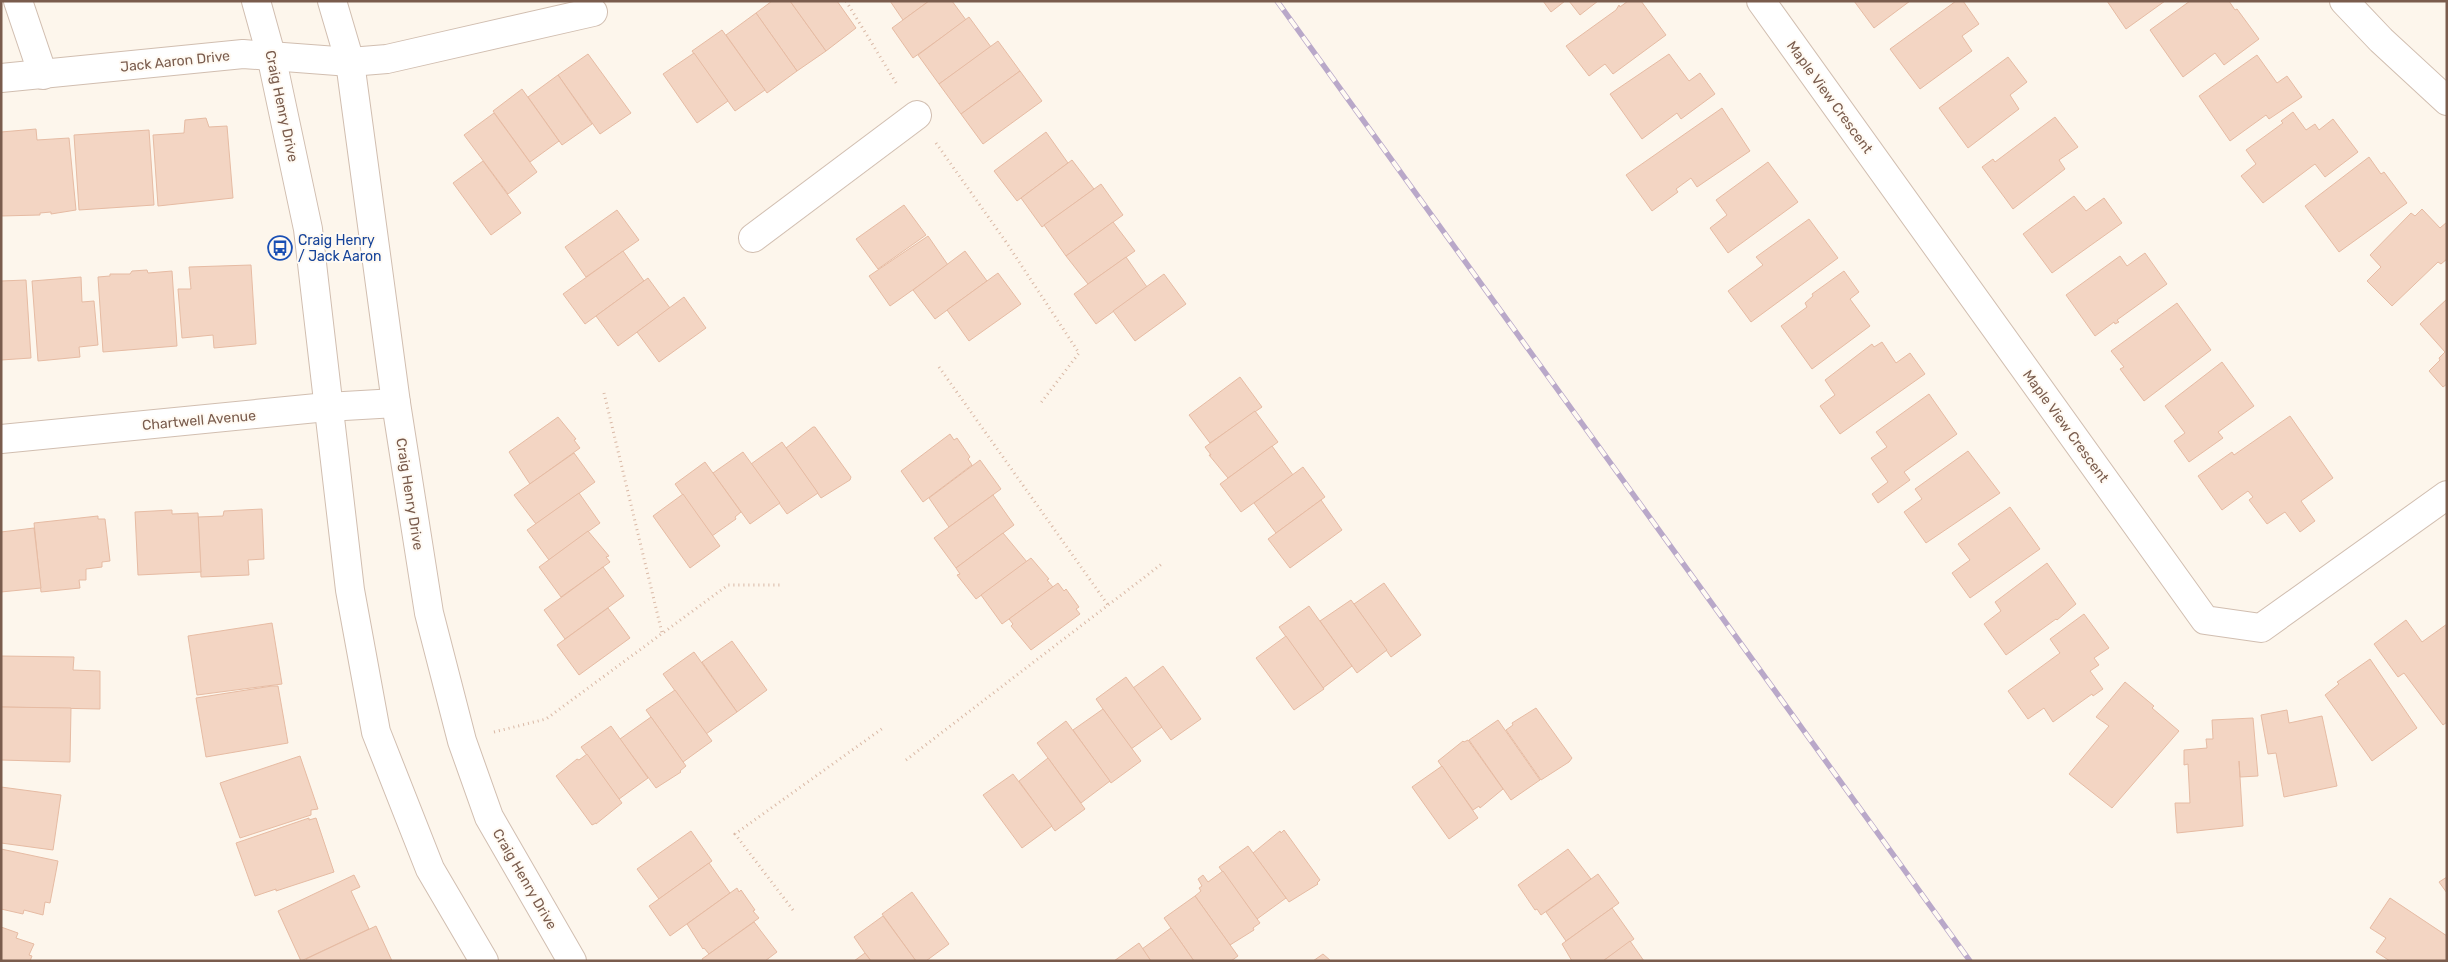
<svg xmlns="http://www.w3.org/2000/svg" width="2448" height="962" font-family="Rubik,sans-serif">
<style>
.building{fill:#f3d5c3;stroke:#e6bba3}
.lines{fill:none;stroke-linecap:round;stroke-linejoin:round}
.minor-casing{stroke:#d1beb0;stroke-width:30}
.path{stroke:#d9b8a5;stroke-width:3;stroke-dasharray:1 4;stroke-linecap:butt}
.minor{stroke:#fff;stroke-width:28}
.rail-casing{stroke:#b9a8c9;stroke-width:5.5}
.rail{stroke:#fffaf3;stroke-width:4;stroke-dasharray:11;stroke-linecap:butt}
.labels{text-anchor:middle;stroke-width:4;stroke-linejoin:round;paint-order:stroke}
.street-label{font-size:14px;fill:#7a5c4d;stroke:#fffaf3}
.transit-label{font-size:14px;fill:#164399;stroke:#fffaf3;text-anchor:start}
</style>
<rect width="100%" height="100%" fill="#fdf6ec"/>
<!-- building -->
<g class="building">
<path d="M772 1H790L826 51 797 71 756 13Z"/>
<path d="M790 1H837L856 28 826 51Z"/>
<path d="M890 1H929L903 20Z"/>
<path d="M929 1H952L966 20 913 58 892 28Z"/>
<path d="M1543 1H1565L1551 12Z"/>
<path d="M1569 1H1598L1580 15Z"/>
<path d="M1628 1H1641L1666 35 1613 74 1605 64 1589 76 1566 46 1616 10 1619 5 1620 7Z"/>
<path d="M1854 1H1910L1874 28Z"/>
<path d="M1956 1H1963L1979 24 1962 36 1972 51 1920 89 1890 49Z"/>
<path d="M2107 1H2165L2126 29Z"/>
<path d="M2190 1H2229L2235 10 2237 9 2259 39 2224 65 2215 53 2183 77 2150 30Z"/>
<path d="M756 13 797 71 767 93 726 35Z"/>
<path d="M969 17 991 47 939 84 918 55Z"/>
<path d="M722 30 765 90 735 111 692 51Z"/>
<path d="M998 41 1020 71 961 114 939 84Z"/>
<path d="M694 53 728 101 697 123 663 74Z"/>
<path d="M588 54 631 113 600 134 558 75Z"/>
<path d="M1669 54 1689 81 1700 73 1715 94 1681 119 1677 113 1642 139 1610 94Z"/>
<path d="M2257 55 2277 83 2287 76 2302 97 2269 119 2266 115 2230 141 2199 96Z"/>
<path d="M2008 57 2027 82 2010 95 2019 109 1968 148 1939 108Z"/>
<path d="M1020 71 1042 101 983 144 961 114Z"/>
<path d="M558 75 592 124 562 145 528 97Z"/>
<path d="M522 89 559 141 530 162 493 111Z"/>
<path d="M1722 108 1750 151 1697 187 1691 178 1676 189 1678 192 1652 211 1626 175Z"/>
<path d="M2293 112 2306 130 2315 124 2319 130 2333 119 2358 152 2325 177 2315 164 2263 203 2241 176 2256 164 2246 150 2283 123 2281 121Z"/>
<path d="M494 113 537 172 508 194 464 135Z"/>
<path d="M2055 117 2078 147 2059 160 2065 169 2013 209 1982 167 1993 159 1995 162Z"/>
<path d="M206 118 209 127 227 126 233 198 158 206 153 135 184 133 185 120Z"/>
<path d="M36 129 37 140 69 138 76 210 51 214V212L40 213V215L1 216V132Z"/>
<path d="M149 130 154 205 79 210 74 135Z"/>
<path d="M1046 132 1068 163 1017 201 994 171Z"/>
<path d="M2369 157 2381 174 2384 172 2407 203 2339 252 2305 206Z"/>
<path d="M1072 160 1094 189 1042 227 1021 198Z"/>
<path d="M483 161 521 213 491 235 453 183Z"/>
<path d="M1768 162 1798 202 1728 253 1710 228 1727 215 1716 200Z"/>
<path d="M1101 184 1123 215 1066 256 1044 225Z"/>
<path d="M2074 196 2086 211 2104 198 2122 223 2052 273 2023 234Z"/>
<path d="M904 205 926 235 878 269 856 239Z"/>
<path d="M2422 209 2440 228 2447 222V259L2441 264 2438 262 2392 306 2367 281 2381 267 2370 255 2411 213 2415 216Z"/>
<path d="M617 210 639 240 586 277 565 247Z"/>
<path d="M1809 219 1838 258 1751 322 1728 291 1763 265 1756 257Z"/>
<path d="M1113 222 1135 251 1088 284 1066 256Z"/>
<path d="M928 236 948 265 890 306 869 276Z"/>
<path d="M623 251 644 281 585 324 563 294Z"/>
<path d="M965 251 987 281 935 319 913 290Z"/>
<path d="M2145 253 2167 284 2117 320 2119 322 2115 324 2114 322 2095 336 2066 295 2120 256 2127 266Z"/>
<path d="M1126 257 1147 287 1096 324 1074 294Z"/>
<path d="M251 265 256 344 214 348 213 335 182 338 178 289H191L189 267Z"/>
<path d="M147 270 148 273 172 271 177 346 103 352 98 277 110 276V274H130L132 271Z"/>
<path d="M1844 271 1859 292 1850 299 1870 326 1812 369 1781 326 1807 307 1805 303 1813 296 1812 294Z"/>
<path d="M998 273 1021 304 969 341 947 310Z"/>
<path d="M1164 274 1186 304 1135 341 1113 311Z"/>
<path d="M81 277 82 302 94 301 98 345 79 347 80 357 38 361 32 281Z"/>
<path d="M648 278 670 308 618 346 596 316Z"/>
<path d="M26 280 31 358 1 360V281Z"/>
<path d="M684 297 706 328 659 362 637 332Z"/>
<path d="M2447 299V384L2443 387 2429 371 2440 360 2439 358 2445 352 2420 324Z"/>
<path d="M2177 303 2211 350 2144 401 2120 369 2124 367 2111 351Z"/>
<path d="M1882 342 1896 363 1910 353 1925 374 1840 434 1820 406 1835 395 1825 380 1872 344 1874 347Z"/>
<path d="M2222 362 2254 406 2218 432 2223 438 2189 462 2174 441 2185 433 2165 406Z"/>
<path d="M1240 377 1262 407 1210 443 1189 415Z"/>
<path d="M1929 394 1957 434 1904 472 1910 480 1878 503 1872 494 1888 482 1871 458 1887 447 1876 432Z"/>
<path d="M1255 411 1278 442 1228 478 1209 455H1211L1205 447Z"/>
<path d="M2290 416 2333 478 2301 501 2315 521 2300 532 2285 512 2267 524 2249 500 2253 497 2248 491 2222 510 2198 476 2232 452 2234 455Z"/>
<path d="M558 417 576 439 574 440 580 448 530 484 509 452Z"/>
<path d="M813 427H815L851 477 850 480 821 498 786 448Z"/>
<path d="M950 434 954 440 957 438 970 457 968 459 972 465 923 502 901 471Z"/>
<path d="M782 442 818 493 787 514 751 464Z"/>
<path d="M1272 446 1293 475 1241 512 1220 484Z"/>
<path d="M1968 451 2000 493 1926 543 1904 512 1922 499 1915 489Z"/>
<path d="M743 452 780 503 750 524 713 473Z"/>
<path d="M574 453 595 482 536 524 514 495Z"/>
<path d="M980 460 1001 489 949 527 929 498Z"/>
<path d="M705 462 741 512 735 517 736 519 712 536 675 484Z"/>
<path d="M1303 467 1325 497 1276 533 1254 503Z"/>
<path d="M579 493 600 523 549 560 527 530Z"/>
<path d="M683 494 720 546 690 568 653 516Z"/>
<path d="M993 495 1014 525 956 568 934 538Z"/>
<path d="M1321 500 1342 530 1290 568 1268 539Z"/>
<path d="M2010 507 2040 549 1970 598 1952 573 1970 560 1958 544Z"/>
<path d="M262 509 264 559 248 560 249 575 201 577 198 517 223 516 224 511Z"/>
<path d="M172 510V514L198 513 201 572 138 575 135 512Z"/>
<path d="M98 516V519H105L110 561 102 562V567L86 569V580H79L80 588 41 592 34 523Z"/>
<path d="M34 528 41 588 1 592V532Z"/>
<path d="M588 531 609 556 606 557 610 562 561 597 539 567Z"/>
<path d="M1003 533 1027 562 976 599 957 575 960 574 956 568Z"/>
<path d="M1031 558 1049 579 1047 580 1053 587 1002 624 981 595Z"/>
<path d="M2047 563 2076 604 2057 620 2056 619 2006 655 1984 624 2001 611 1995 602Z"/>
<path d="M603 567 624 596 565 639 544 610Z"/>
<path d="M1058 583 1064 591 1066 589 1079 607 1076 609 1080 614 1031 650 1011 626 1013 624 1009 619Z"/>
<path d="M1384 583 1421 635 1391 657 1354 604Z"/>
<path d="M1351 600 1387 650 1357 673 1320 621Z"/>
<path d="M1309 606 1352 666 1323 688 1279 627Z"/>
<path d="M608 608 630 638 579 675 557 645Z"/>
<path d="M2084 614 2109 648 2094 658 2099 665 2090 671 2103 689 2093 696 2092 694 2053 722 2044 708 2028 719 2008 691 2060 653 2050 639Z"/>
<path d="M2406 620 2422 642 2447 624V722L2443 725 2404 673 2398 677 2374 644Z"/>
<path d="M272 623 282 684 197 695 188 636Z"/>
<path d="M1286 636 1324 689 1294 710 1256 658Z"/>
<path d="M732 641 767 690 737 712 702 662Z"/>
<path d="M694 652 737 712 706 734 663 674Z"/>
<path d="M1 656 74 657 73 670 100 671V709L1 707Z"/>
<path d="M2370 659 2417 728 2372 761 2325 695 2339 684 2337 682Z"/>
<path d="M1163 666 1201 719 1171 740 1133 688Z"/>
<path d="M1126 677 1162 727 1131 749 1096 699Z"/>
<path d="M2125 682 2154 706 2152 708 2179 731 2112 808 2069 774 2109 726 2096 717Z"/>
<path d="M272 686H278L288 743 206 757 196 698Z"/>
<path d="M675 690 712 741 683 762 646 710Z"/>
<path d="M1 707 71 708 70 762 1 760Z"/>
<path d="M1536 708 1572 758 1569 762 1541 780 1506 730 1513 725 1512 723Z"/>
<path d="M1103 709 1141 761 1111 783 1073 730Z"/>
<path d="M2287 710 2289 723 2322 716 2337 786 2284 797 2276 753 2268 754 2261 715Z"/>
<path d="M651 717 686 766 680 771 681 772 656 788 620 739Z"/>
<path d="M2253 718 2258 776 2240 777 2239 761 2243 826 2177 833 2175 803H2190L2188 764 2184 765V750L2207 748 2206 739H2213L2212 720Z"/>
<path d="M1498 720 1540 780 1511 800 1469 740Z"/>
<path d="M1066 721 1110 781 1081 803 1037 743Z"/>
<path d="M611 726 648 778 619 799 581 747Z"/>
<path d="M1468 740 1503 789 1480 808 1479 806 1473 810 1438 761 1463 741 1464 742Z"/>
<path d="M587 754 622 803 596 824V823L592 825 556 776 577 759 579 760Z"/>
<path d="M300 756 318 809 311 810V815L240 838 220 783Z"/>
<path d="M1048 758 1085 809 1055 831 1019 781Z"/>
<path d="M1442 766 1478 818 1449 839 1412 787Z"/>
<path d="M1013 774 1052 826 1022 848 983 795Z"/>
<path d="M1 787 61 795 53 850 1 843Z"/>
<path d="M309 818V820L316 818 334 872 276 891V889L255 896 236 843Z"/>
<path d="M1284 830 1320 880 1317 883 1318 884 1289 902 1253 853 1280 831 1281 833Z"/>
<path d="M691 831 712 861 659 899 637 869Z"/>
<path d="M1248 846 1286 898 1257 919 1219 867Z"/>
<path d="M1 849 58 861 50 903 45 902 43 915 24 910 23 914 1 909Z"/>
<path d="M1568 849 1591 879 1541 915 1537 909 1535 910 1518 885Z"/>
<path d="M709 863 730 893 670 936 649 906Z"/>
<path d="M1223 871 1260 923 1253 928 1254 930 1230 945 1195 896 1201 891 1199 888 1202 886 1198 879 1203 875 1208 882Z"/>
<path d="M1598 874 1619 903 1566 941 1546 912Z"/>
<path d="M354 875 360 887 351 891 369 929 301 961 278 911Z"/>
<path d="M2447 877V893L2439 882Z"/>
<path d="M737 888 739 892 741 890 755 910 753 911 759 918 709 954 704 948 703 949 687 924Z"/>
<path d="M912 892 949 944 926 961H916L882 914Z"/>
<path d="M1195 896 1238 956 1231 961H1194L1164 918Z"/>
<path d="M2390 898 2447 936V961H2390L2376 952 2386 938 2370 928Z"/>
<path d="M1612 908 1634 939 1603 961H1572L1562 944Z"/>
<path d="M883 916 916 961H871L865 953 854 937Z"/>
<path d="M754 922 777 952 765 961H703L702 959Z"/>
<path d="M376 926 392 961H306V959Z"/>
<path d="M1 927 18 933 16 938 34 944 29 955 32 956 30 961H1Z"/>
<path d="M1171 928 1194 961H1151L1142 949Z"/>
<path d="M1630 941 1644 961H1603Z"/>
<path d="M1139 943 1151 961H1114Z"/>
<path d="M865 953 871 961H854Z"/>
<path d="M1323 954 1331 961H1313Z"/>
</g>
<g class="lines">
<!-- minor casing -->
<g class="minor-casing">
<g id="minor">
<path d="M18 1 43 75"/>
<path d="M256 1 271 55 308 229 350 590 376 732 430 869 484 961"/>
<path d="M332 1 350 62 396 403 429 613 462 741 489 817 572 961"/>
<path d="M1761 1 2205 620 2261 628 2447 495"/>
<path d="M2344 1 2381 40 2447 101"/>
<path d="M1 78 243 54 350 62 387 59 593 12"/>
<path d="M753 238 917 115"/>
<path d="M1 439 327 407 396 403"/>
</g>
</g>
<!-- path -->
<g class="path">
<path d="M846 1 898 86"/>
<path d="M936 143 1006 242 1079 353 1040 404"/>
<path d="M939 367 1108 605"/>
<path d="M604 393 662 633"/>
<path d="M494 732 546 719 728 585H780"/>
<path d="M906 760 1163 563"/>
<path d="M793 910 735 834 883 728"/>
</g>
<!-- minor -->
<use href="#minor" class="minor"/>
<!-- rail casing -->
<g class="rail-casing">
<path id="rail" d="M1277 1 1970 961"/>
</g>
<!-- rail -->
<use href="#rail" class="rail"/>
</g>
<!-- icons -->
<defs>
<g id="bus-ring" transform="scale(1.25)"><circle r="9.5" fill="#fffaf3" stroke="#1a4fb4" stroke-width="1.5"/><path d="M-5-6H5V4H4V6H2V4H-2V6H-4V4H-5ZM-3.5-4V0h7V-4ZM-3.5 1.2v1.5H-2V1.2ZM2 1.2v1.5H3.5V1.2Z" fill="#1a4fb4"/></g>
</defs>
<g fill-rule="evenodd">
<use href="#bus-ring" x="280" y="248"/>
</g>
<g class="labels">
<!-- street labels -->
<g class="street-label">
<text transform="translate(175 61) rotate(-6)" y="5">Jack Aaron Drive</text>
<text transform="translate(1830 97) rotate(54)" y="5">Maple View Crescent</text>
<text transform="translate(282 106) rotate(78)" y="5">Craig Henry Drive</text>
<text transform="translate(199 420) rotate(-5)" y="5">Chartwell Avenue</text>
<text transform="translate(2066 426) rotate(54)" y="5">Maple View Crescent</text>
<text transform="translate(410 494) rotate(81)" y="5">Craig Henry Drive</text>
<text transform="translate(525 879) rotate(60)" y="5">Craig Henry Drive</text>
</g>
<!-- transit labels -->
<g class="transit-label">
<text x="298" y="245">Craig Henry<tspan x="298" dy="16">/ Jack Aaron</tspan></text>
</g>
</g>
<!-- border -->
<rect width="2448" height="962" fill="none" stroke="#7a5c4d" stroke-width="5"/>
</svg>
